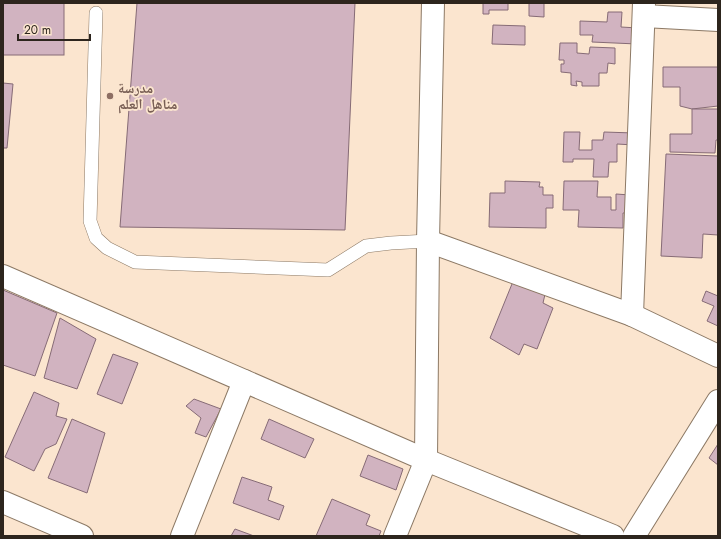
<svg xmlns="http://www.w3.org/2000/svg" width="721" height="539" font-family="Jost,'Noto Naskh Arabic',sans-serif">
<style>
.building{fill:#d1b3c0;stroke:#866b76}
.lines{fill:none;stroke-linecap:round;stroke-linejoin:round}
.service-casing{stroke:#8c7965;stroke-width:14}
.minor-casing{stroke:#8c7965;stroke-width:24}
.service{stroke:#fff;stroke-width:13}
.minor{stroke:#fff;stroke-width:22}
.education-dot{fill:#8d6e63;stroke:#fbe5cf;stroke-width:1.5}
.labels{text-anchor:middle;stroke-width:3.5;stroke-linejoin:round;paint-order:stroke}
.education-label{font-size:14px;font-weight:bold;fill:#785e54;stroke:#fbe5cf;text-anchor:start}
</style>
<rect width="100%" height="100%" fill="#fbe5cf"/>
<!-- building -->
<g class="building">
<rect x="3" y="3" width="61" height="52"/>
<path d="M137 3H355L345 230 120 227Z"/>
<path d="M483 3H508V10H489V14H483Z"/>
<path d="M529 3H544V17L529 16Z"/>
<path d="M608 12H622L621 27 638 28 637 44 592 42 593 35H580V21L607 22Z"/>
<path d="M493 25 525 26V45L492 44Z"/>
<path d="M560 43H577V53L589 54 590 47 615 48V64L608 63 607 73H599V86H582V82L576 81 577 86 571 85V73L561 72V64H564V60H559Z"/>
<path d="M663 67H718V106L692 109 680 106V87H663Z"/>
<path d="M3 83 13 84 7 148H3Z"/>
<path d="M692 109H718V140H716L715 153 670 152V134H692Z"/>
<path d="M564 132H580L579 150H592V140H603L604 132 634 133V145L617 144V162H609L608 177H593L594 159H573V162H563Z"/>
<path d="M666 154 718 156V235L703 234 702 258 661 256Z"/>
<path d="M505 181 540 182 539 187H543V195H553V208H546V228L489 227 490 193H505Z"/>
<path d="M564 181H598L597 197H611V210H616V194L630 195 629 213H623V228L578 227 579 210H563Z"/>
<path d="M514 279 546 290 543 303 553 308 537 349 524 344 519 355 490 338Z"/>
<path d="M3 290 57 313 35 376 3 365Z"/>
<path d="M706 291 718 296V326L707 321 714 306 702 301Z"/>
<path d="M60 318 96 339 77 389 44 378Z"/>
<path d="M113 354 138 363 122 404 97 394Z"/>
<path d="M34 392 59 403 56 416 67 419 56 444 45 449 34 471 5 457Z"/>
<path d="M194 399 221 409 206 437 195 433 201 418 186 406Z"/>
<path d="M72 419 105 433 87 493 48 478Z"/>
<path d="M269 419 314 439 305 458 261 439Z"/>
<path d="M718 444V465L709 458Z"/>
<path d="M368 455 403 469 396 490 360 476Z"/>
<path d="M242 477 272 487 268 500 284 506 279 520 233 503Z"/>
<path d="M332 499 370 515 366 525 381 531 379 536H316Z"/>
<path d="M235 529 254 536H231Z"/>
</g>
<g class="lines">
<!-- service casing -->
<g class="service-casing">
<path id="service" d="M96 13 90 221 96 238 107 248 135 262 328 270 366 246 391 243 428 241"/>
</g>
<!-- minor casing -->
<g class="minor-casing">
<g id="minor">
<path d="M644 16 718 20"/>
<path d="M428 241 632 315 718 356"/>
<path d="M3 276 426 460 613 536"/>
<path d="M632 315 644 3"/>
<path d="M3 502 82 536"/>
<path d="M182 536 244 381"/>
<path d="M395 536 426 460 428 241 433 3"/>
<path d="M634 536 718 401"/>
</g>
</g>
<!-- service -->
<use href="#service" class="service"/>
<!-- minor -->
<use href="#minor" class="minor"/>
</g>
<!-- markers -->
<circle class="education-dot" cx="110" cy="96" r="4"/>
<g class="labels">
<!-- education labels -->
<g class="education-label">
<text x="118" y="93">مدرسة<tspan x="118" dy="16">مناهل العلم</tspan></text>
</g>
</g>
<!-- border -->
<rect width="721" height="539" fill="none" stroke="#2d251d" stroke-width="8"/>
<!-- scale -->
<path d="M18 34v6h72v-6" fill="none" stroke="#2d251d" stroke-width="2"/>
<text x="24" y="34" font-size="12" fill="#2d251d" stroke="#fbe5cf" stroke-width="3" paint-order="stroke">20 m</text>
</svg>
